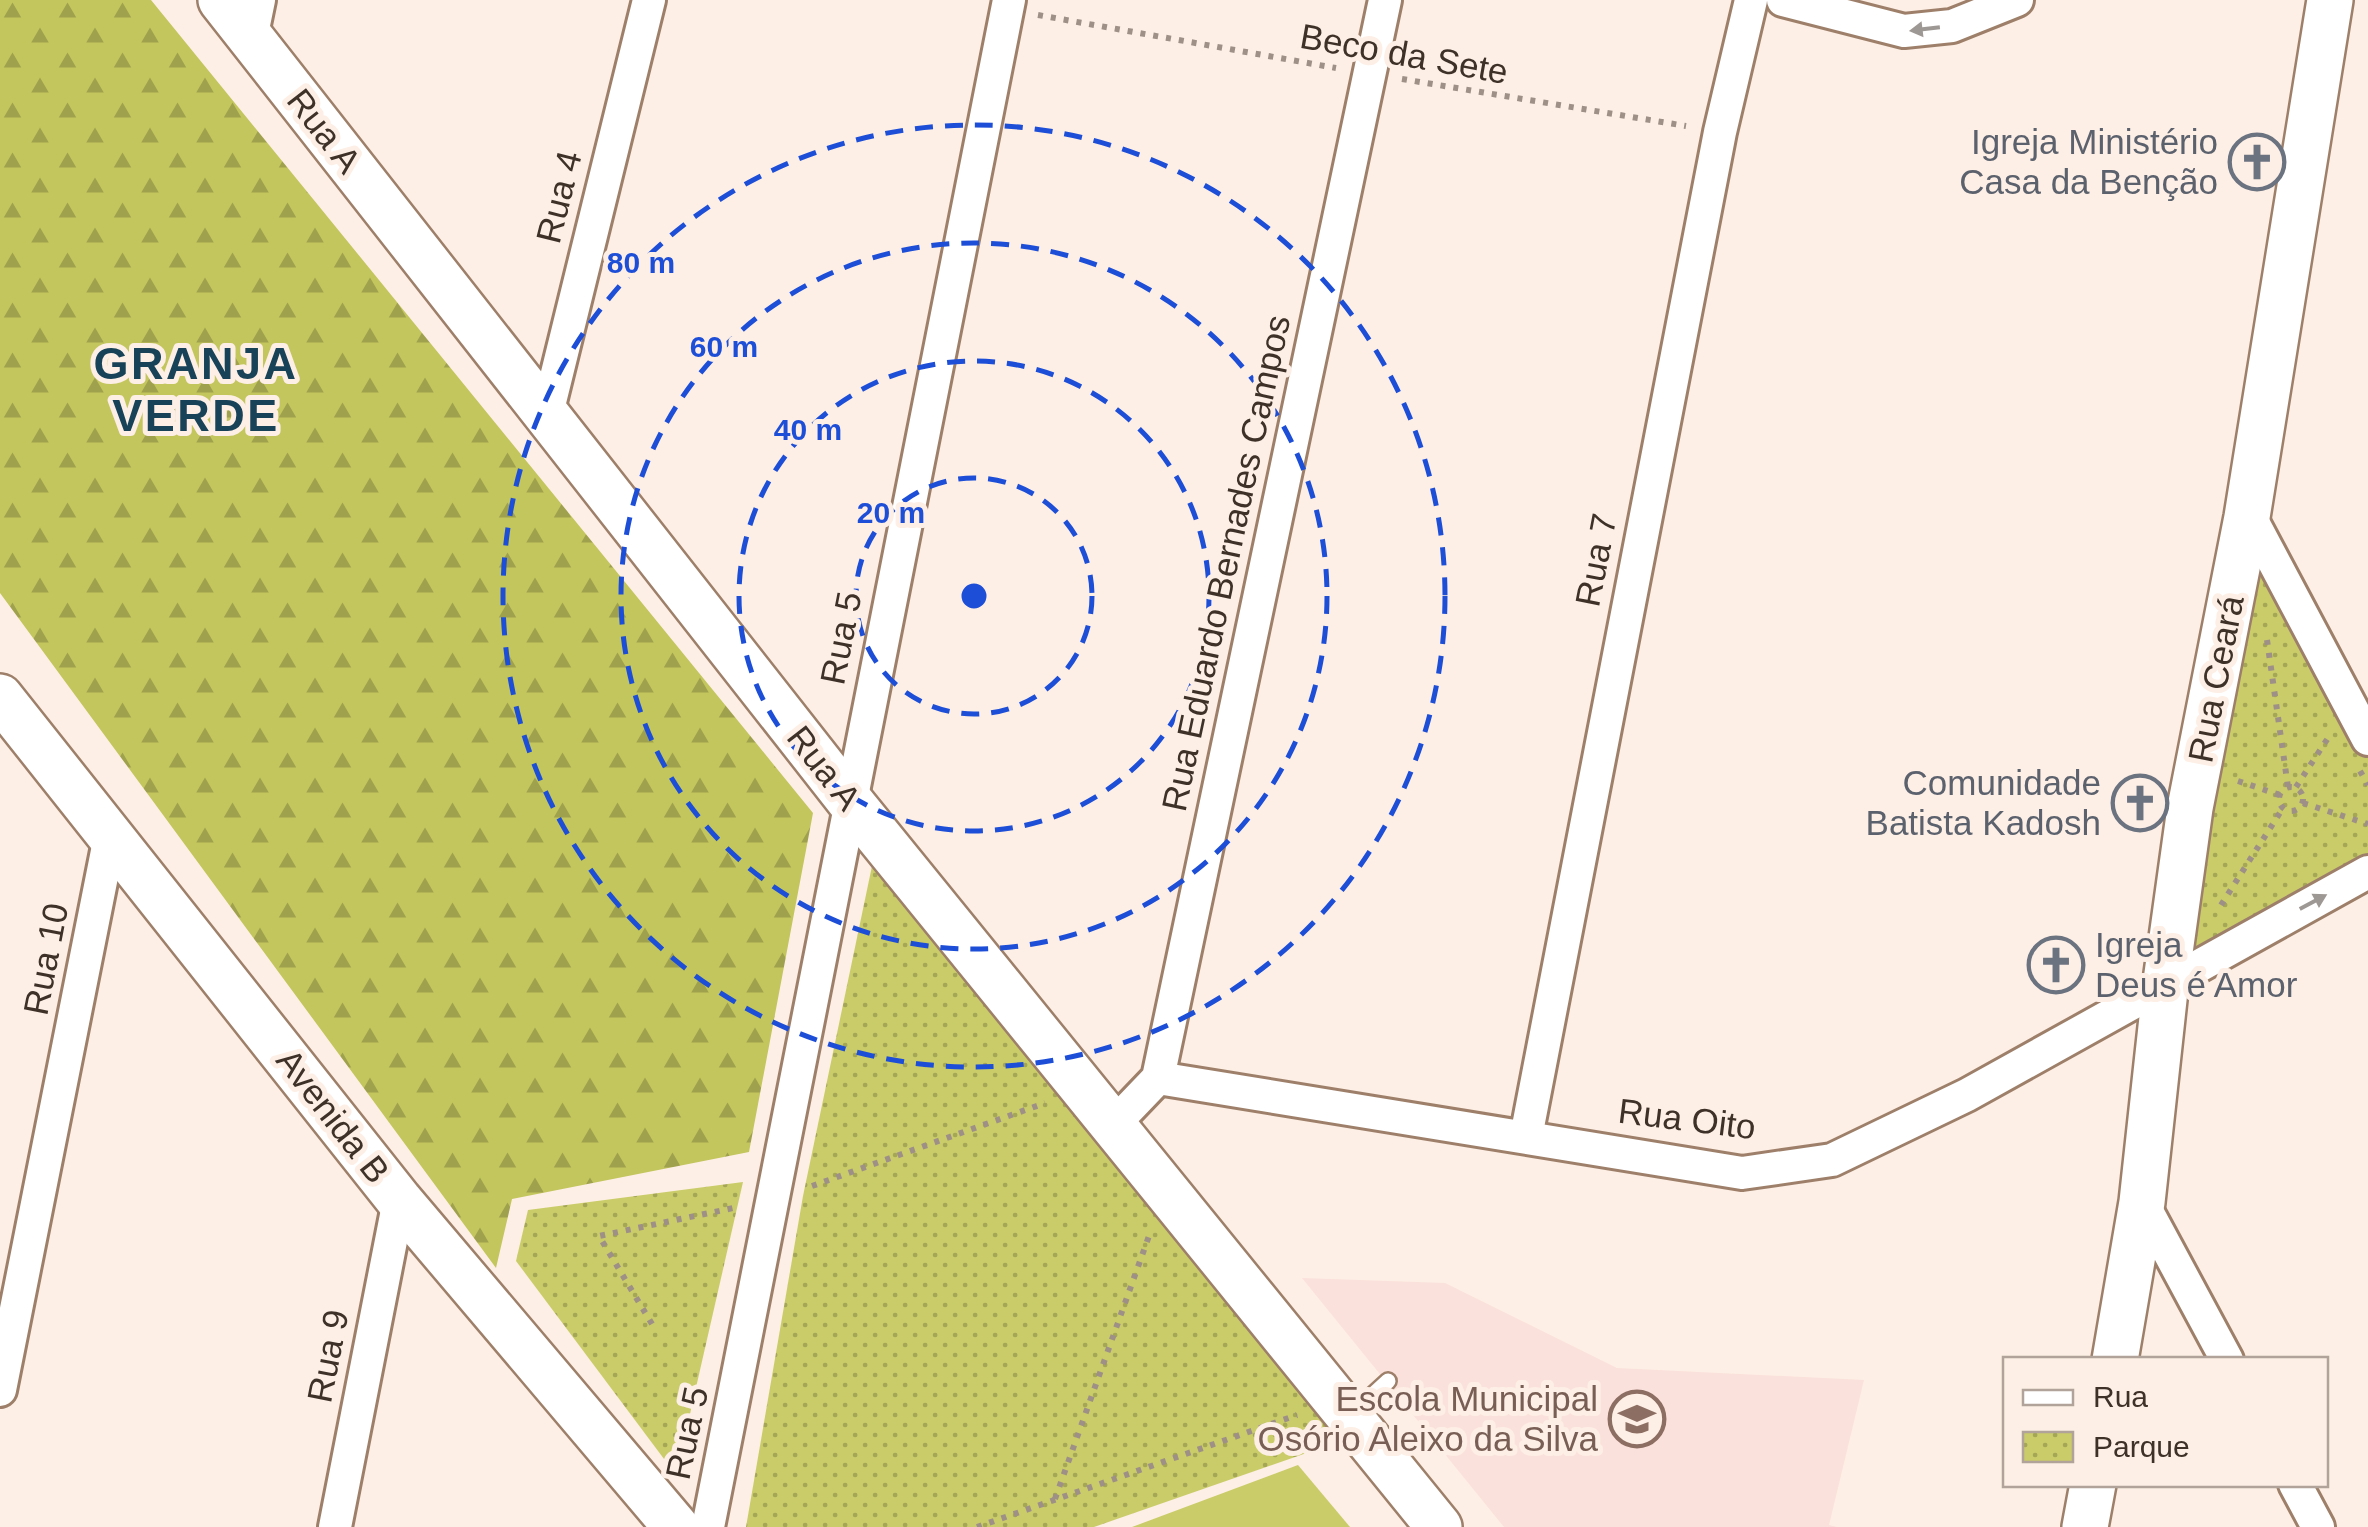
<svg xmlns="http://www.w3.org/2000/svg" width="2368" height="1527" font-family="Helvetica,sans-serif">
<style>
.education{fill:#fbe1db}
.green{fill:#cacc69}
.forest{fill:url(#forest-firs)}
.park{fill:url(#park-dots)}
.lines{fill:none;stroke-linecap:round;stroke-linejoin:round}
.lane-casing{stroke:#9e806a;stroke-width:20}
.street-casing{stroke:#9e806a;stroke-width:38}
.secondary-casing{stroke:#9e806a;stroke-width:50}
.path{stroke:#9e9087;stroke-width:6;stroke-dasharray:5 8;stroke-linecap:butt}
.lane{stroke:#fff;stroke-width:15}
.street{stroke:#fff;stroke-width:32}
.secondary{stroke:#fff;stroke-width:45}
.oneway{fill:#9e9894}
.ring{fill:none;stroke:#1d4ed8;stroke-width:5;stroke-dasharray:18 12}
.labels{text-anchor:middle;stroke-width:10;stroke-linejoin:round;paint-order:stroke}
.street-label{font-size:35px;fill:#3e3128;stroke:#fdefe5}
.worship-label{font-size:35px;fill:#5b616d;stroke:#fdefe5;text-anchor:end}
.education-label{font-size:35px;fill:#785e54;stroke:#fdefe5;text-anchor:end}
.district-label{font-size:45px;font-weight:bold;letter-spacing:2.5px;fill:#174258;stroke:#fdefe5}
.centre{fill:#1d4ed8;stroke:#fdefe5;stroke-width:5}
.ring-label{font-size:30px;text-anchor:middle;font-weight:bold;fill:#1d4ed8;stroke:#fdefe5;stroke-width:10;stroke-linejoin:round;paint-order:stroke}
</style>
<defs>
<pattern id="forest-firs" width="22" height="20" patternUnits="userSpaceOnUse" patternTransform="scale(2.5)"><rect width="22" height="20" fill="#c3c55d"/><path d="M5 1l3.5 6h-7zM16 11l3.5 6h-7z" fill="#a0a14d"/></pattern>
<pattern id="park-dots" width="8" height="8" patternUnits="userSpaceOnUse" patternTransform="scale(2.5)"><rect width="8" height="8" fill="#cacc69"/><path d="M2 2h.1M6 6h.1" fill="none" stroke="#a5a656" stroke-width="1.8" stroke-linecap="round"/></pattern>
</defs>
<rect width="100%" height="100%" fill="#fdefe5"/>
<!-- education -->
<path class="education" d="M1302 1278 1445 1283 1617 1368 1864 1380 1829 1525 1837 1527H1504Z"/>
<!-- green -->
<path class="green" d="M1298 1465 1350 1527H1132Z"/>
<!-- forest -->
<path class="forest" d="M0 0H151L813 813 749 1152 512 1199 496 1268 0 593Z"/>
<!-- park -->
<g class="park">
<path d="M2248 513 2368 739V871L2166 981Z"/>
<path d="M872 866 1341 1441 1094 1527H746L803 1196Z"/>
<path d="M743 1182 676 1475 516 1261 528 1210Z"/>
</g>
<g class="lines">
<!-- lane casing -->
<g class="lane-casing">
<path id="lane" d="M1352 1414 1388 1381"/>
</g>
<!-- street casing -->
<g class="street-casing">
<g id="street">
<path d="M1783 0 1904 31 1952 26 2017 0"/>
<path d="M251 39 259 0"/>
<path d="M547 414 649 0"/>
<path d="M2248 513 2368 739"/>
<path d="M1158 1078 1742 1173 1832 1160 1967 1095 2368 872"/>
<path d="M1113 1125 1158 1078 1385 0"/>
<path d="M1526 1137 1720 132 1751 0"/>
<path d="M2142 1202 2227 1360"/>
<path d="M0 1390 110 836"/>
<path d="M2295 1484 2318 1527"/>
<path d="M335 1527 399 1200"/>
<path d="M708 1527 1009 0"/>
</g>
</g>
<!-- secondary casing -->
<g class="secondary-casing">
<g id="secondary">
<path d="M221 0 849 800 1439 1527"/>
<path d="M0 697 399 1200 676 1527"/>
<path d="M2115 1360 2142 1202 2166 981 2190 808 2247 517 2330 0"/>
<path d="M2085 1527 2093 1484"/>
</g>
</g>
<!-- path -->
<g class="path">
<path d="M1038 15 1336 68"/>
<path d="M1402 79 1686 126"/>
<path d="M2267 640 2288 787"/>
<path d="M2360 771 2368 785"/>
<path d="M2238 781 2280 795"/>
<circle cx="2291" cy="799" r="12"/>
<path d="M2296 787 2328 738"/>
<path d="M2303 803 2368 824"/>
<path d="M2221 905 2283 808"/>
<path d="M812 1186 1045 1103"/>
<path d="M652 1324 599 1236 738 1207"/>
<path d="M1055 1499 1150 1233"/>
<path d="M977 1527 1297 1415"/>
</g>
<!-- lane -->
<use href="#lane" class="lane"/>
<!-- street -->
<use href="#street" class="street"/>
<!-- secondary -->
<use href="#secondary" class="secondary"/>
</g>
<!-- one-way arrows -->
<defs><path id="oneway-solid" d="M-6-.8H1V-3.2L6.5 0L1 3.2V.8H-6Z" transform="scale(2.5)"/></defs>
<g class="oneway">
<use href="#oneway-solid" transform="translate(1925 29) rotate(173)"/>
<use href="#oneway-solid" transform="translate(2313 902) rotate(-28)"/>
</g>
<!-- distance rings -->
<g class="ring">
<circle cx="974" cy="596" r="118"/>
<circle cx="974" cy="596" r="235"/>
<circle cx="974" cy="596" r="353"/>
<circle cx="974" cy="596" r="471"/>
</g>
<!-- icons -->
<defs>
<g id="church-ring" transform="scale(2.875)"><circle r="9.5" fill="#fdefe5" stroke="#6b7280" stroke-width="1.5"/><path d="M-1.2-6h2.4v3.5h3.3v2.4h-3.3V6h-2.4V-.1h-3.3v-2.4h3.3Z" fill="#6b7280"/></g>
<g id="school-ring" transform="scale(2.875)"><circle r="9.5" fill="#fdefe5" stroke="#8d6e63" stroke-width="1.5"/><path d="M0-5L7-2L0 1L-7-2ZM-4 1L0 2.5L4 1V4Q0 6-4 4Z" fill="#8d6e63"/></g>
</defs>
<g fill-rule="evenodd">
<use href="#church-ring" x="2257" y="162"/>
<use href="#church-ring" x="2140" y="803"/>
<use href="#church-ring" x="2056" y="965"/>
<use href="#school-ring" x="1637" y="1419"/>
</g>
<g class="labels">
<!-- street labels -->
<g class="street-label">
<text transform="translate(1404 54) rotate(10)" y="12">Beco da Sete</text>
<text transform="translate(324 131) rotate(52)" y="12">Rua A</text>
<text transform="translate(559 197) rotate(-76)" y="12">Rua 4</text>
<text transform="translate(1596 560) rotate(-79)" y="12">Rua 7</text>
<text transform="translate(1226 563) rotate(-78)" y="12">Rua Eduardo Bernades Campos</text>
<text transform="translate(841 638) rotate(-79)" y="12">Rua 5</text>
<text transform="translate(2216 679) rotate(-79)" y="12">Rua Ceará</text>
<text transform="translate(824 768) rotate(52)" y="12">Rua A</text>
<text transform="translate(46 959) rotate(-79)" y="12">Rua 10</text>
<text transform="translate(333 1116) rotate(52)" y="12">Avenida B</text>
<text transform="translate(1687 1119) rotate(7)" y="12">Rua Oito</text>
<text transform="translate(328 1356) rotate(-79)" y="12">Rua 9</text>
<text transform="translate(687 1433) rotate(-78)" y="12">Rua 5</text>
</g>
<!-- worship labels -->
<g class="worship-label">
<text x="2218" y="154">Igreja Ministério<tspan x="2218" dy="40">Casa da Benção</tspan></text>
<text x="2101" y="795">Comunidade<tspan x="2101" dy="40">Batista Kadosh</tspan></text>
<text x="2095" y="957" text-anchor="start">Igreja<tspan x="2095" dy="40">Deus é Amor</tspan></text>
</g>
<!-- education labels -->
<g class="education-label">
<text x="1598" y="1411">Escola Municipal<tspan x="1598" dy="40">Osório Aleixo da Silva</tspan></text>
</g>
<!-- district labels -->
<g class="district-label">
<text x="196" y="379">GRANJA<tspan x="196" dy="52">VERDE</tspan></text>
</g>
</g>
<circle cx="974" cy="596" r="15" class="centre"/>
<g class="ring-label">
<text x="641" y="273">80 m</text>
<text x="724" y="357">60 m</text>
<text x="808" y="440">40 m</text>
<text x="891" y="523">20 m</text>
</g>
<!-- legend -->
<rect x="2003" y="1357" width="325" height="130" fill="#fdefe5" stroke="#b1a399" stroke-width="2.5"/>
<rect x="2023" y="1390" width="50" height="15" fill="#ffffff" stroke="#b1a399" stroke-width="2.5"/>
<text x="2093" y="1407" font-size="30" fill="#3e3128">Rua</text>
<rect x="2023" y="1432" width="50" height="30" fill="url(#park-dots)" stroke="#b1a399" stroke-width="2.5"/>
<text x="2093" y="1457" font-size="30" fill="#3e3128">Parque</text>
</svg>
